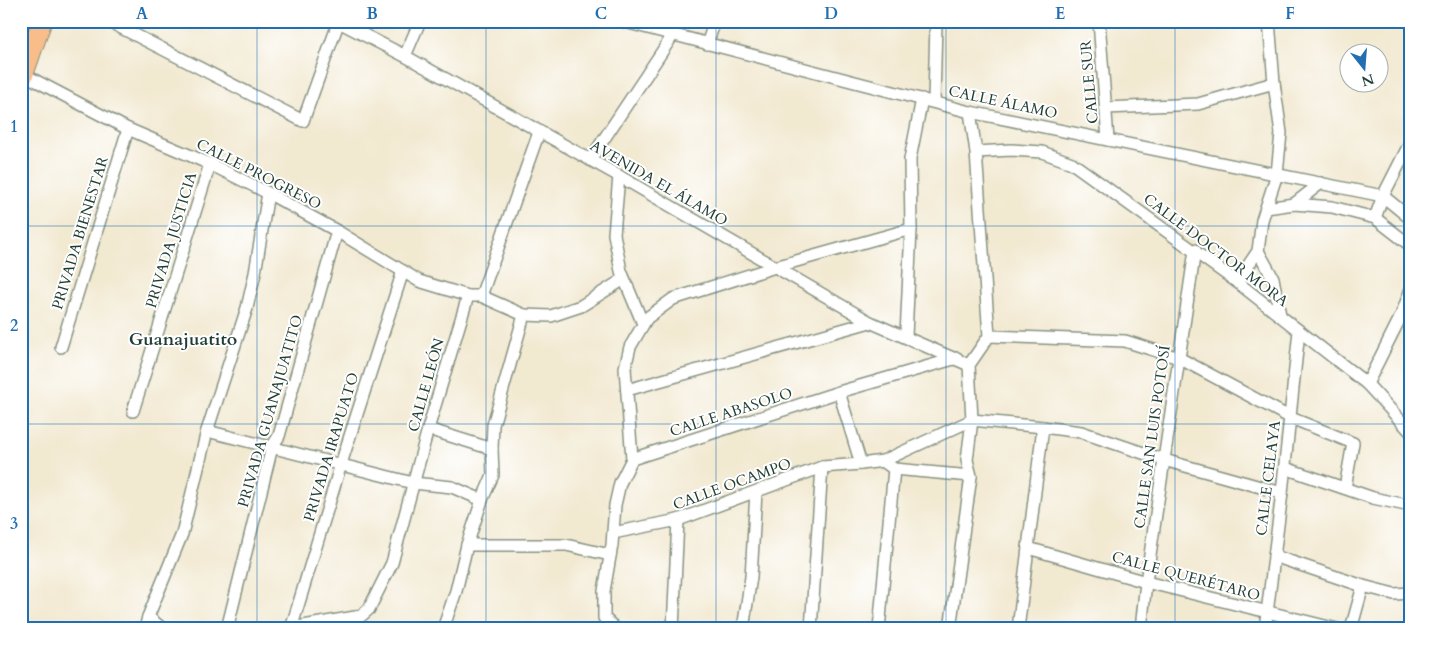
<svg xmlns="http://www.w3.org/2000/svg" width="1432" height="650" font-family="Cardo,serif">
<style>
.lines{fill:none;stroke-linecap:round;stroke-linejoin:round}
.minor-casing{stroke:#889382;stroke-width:14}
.primary-casing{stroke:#889382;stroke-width:21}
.minor{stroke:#fff;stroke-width:11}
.primary{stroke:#f8bd89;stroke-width:19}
.grid{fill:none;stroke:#1f6fb2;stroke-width:1;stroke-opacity:0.55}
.labels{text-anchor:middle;stroke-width:4;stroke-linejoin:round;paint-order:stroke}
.street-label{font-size:15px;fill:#1f3d34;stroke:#fff}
.quarter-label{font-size:18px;font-weight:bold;fill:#1f3d34;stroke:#fff}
.neatline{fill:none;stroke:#1f6fb2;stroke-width:2}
.grid-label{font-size:16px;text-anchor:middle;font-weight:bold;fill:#1f6fb2}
</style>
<rect width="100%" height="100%" fill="#fff"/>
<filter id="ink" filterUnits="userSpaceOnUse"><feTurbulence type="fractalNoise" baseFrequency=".02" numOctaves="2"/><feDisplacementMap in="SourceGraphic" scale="10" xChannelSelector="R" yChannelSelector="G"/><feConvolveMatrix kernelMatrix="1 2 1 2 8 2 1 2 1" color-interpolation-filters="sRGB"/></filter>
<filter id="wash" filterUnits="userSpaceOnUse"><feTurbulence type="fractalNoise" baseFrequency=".0096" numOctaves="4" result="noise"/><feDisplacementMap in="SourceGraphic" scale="20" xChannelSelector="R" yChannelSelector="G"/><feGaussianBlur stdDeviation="1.12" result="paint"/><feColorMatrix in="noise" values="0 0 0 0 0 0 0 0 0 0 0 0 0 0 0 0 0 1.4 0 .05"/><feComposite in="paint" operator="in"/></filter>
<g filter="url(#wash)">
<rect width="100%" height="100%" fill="#f2e9d1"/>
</g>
<g filter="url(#ink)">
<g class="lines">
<!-- minor casing -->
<g class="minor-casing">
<g id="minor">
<path d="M108 21 303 121 339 21"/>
<path d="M337 21 405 56 619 176 870 322 969 365"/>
<path d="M621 21 970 112 1383 196 1411 219"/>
<path d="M1099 21 1108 140"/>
<path d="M707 44 715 21"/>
<path d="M405 56 420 21"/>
<path d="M23 74 128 129 210 164 268 193 337 231 419 281 468 296H481L524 315 493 425 492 449 493 475 482 500 467 545 456 591 443 629"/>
<path d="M934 102 936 21"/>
<path d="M1106 108 1198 104 1274 83"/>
<path d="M976 152 1011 150 1042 152 1072 163 1237 282 1367 384 1411 432"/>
<path d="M590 160 673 35"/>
<path d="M619 176 614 234 621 271 643 324"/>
<path d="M1294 204 1321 183"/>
<path d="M1266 208 1294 204 1332 207 1375 218 1411 246"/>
<path d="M1375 218 1383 196 1411 141"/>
<path d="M1258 251 1273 278 1280 315"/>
<path d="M1237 282 1258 251 1262 220 1277 174 1281 133 1274 83 1269 21"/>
<path d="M481 296 539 132"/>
<path d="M524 315 551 316 581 306 624 279"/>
<path d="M906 336 911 229 910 159 922 99"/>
<path d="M989 336 1125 341 1179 358 1291 418 1353 443 1345 488"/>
<path d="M61 347 128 129"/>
<path d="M1367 384 1401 316 1411 289"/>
<path d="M627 390 870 322"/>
<path d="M839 392 861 464 883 461 894 469 971 476"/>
<path d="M133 411 210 164"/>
<path d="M428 429 492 449"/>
<path d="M207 431 413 483 452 487 482 500"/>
<path d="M632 459 839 392 957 358"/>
<path d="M883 461 972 420 1043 427 1081 432 1164 460 1282 493"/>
<path d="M1285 468 1373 498 1411 506"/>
<path d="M613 533 678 520 822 467 861 464"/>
<path d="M467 545H566L610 555"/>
<path d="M1028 548 1146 582 1337 629"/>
<path d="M1274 556 1363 586 1394 594 1411 593"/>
<path d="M148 617 163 629"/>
<path d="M145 629 148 617 182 534 207 431 247 308 255 273 268 193"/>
<path d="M227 629 272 447 279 436 337 231"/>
<path d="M286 629 361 616 369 609 392 563 428 429 468 296"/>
<path d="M291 629 341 464 403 271"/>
<path d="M616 629 604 618V591L612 545 615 505 620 483 632 459 625 368 630 347 647 318 673 299 775 267 911 229"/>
<path d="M673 629 678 520"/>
<path d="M743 629 751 577 756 492"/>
<path d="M811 629 822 467"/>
<path d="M879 629 894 469"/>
<path d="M950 629 971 476 967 460 972 420 969 365 989 336 976 152 970 112"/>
<path d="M1018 629 1043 427"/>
<path d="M1141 629 1146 582 1195 250"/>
<path d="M1265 629 1282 493 1299 331"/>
<path d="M1351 629 1363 586"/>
</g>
</g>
<!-- primary casing -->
<g class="primary-casing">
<path id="primary" d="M21 82 42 21"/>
</g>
<!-- minor -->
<use href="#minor" class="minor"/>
<!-- primary -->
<use href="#primary" class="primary"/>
</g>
</g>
<!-- grid -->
<path class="grid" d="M257 21V629M486 21V629M716 21V629M946 21V629M1175 21V629M21 226H1411M21 424H1411"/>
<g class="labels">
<!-- street labels -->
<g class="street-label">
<text transform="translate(1089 82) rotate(-95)" y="5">CALLE SUR</text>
<text transform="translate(1003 102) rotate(12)" y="5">CALLE ÁLAMO</text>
<text transform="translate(259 174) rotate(27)" y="5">CALLE PROGRESO</text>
<text transform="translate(659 183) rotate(30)" y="5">AVENIDA EL ÁLAMO</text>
<text transform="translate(80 233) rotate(-73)" y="5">PRIVADA BIENESTAR</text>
<text transform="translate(171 240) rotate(-73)" y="5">PRIVADA JUSTICIA</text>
<text transform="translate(1216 250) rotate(37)" y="5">CALLE DOCTOR MORA</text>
<text transform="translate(426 385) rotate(-74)" y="5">CALLE LEÓN</text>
<text transform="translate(270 411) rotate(-74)" y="5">PRIVADA GUANAJUATITO</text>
<text transform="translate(731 412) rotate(-18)" y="5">CALLE ABASOLO</text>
<text transform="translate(1152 437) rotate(-82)" y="5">CALLE SAN LUIS POTOSÍ</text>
<text transform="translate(331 447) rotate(-73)" y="5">PRIVADA IRAPUATO</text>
<text transform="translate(1268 478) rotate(-83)" y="5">CALLE CELAYA</text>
<text transform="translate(732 484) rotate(-20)" y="5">CALLE OCAMPO</text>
<text transform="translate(1186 576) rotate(15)" y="5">CALLE QUERÉTARO</text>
</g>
<!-- quarter labels -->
<g class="quarter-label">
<text x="183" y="345">Guanajuatito</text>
</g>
</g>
<!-- margin -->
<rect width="1432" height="650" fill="none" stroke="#fff" stroke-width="55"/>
<!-- north arrow -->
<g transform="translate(1364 68) rotate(163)"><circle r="24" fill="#ffffff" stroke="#a5b1ae"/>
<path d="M0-4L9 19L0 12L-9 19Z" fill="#1f6fb2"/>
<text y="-8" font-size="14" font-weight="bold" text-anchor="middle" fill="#1f3d34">N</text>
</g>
<rect x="28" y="28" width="1376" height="594" class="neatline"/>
<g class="grid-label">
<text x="142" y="19">A</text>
<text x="372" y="19">B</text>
<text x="601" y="19">C</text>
<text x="831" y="19">D</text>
<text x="1060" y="19">E</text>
<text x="1290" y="19">F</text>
<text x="14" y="132">1</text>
<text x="14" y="331">2</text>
<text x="14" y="529">3</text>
</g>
</svg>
